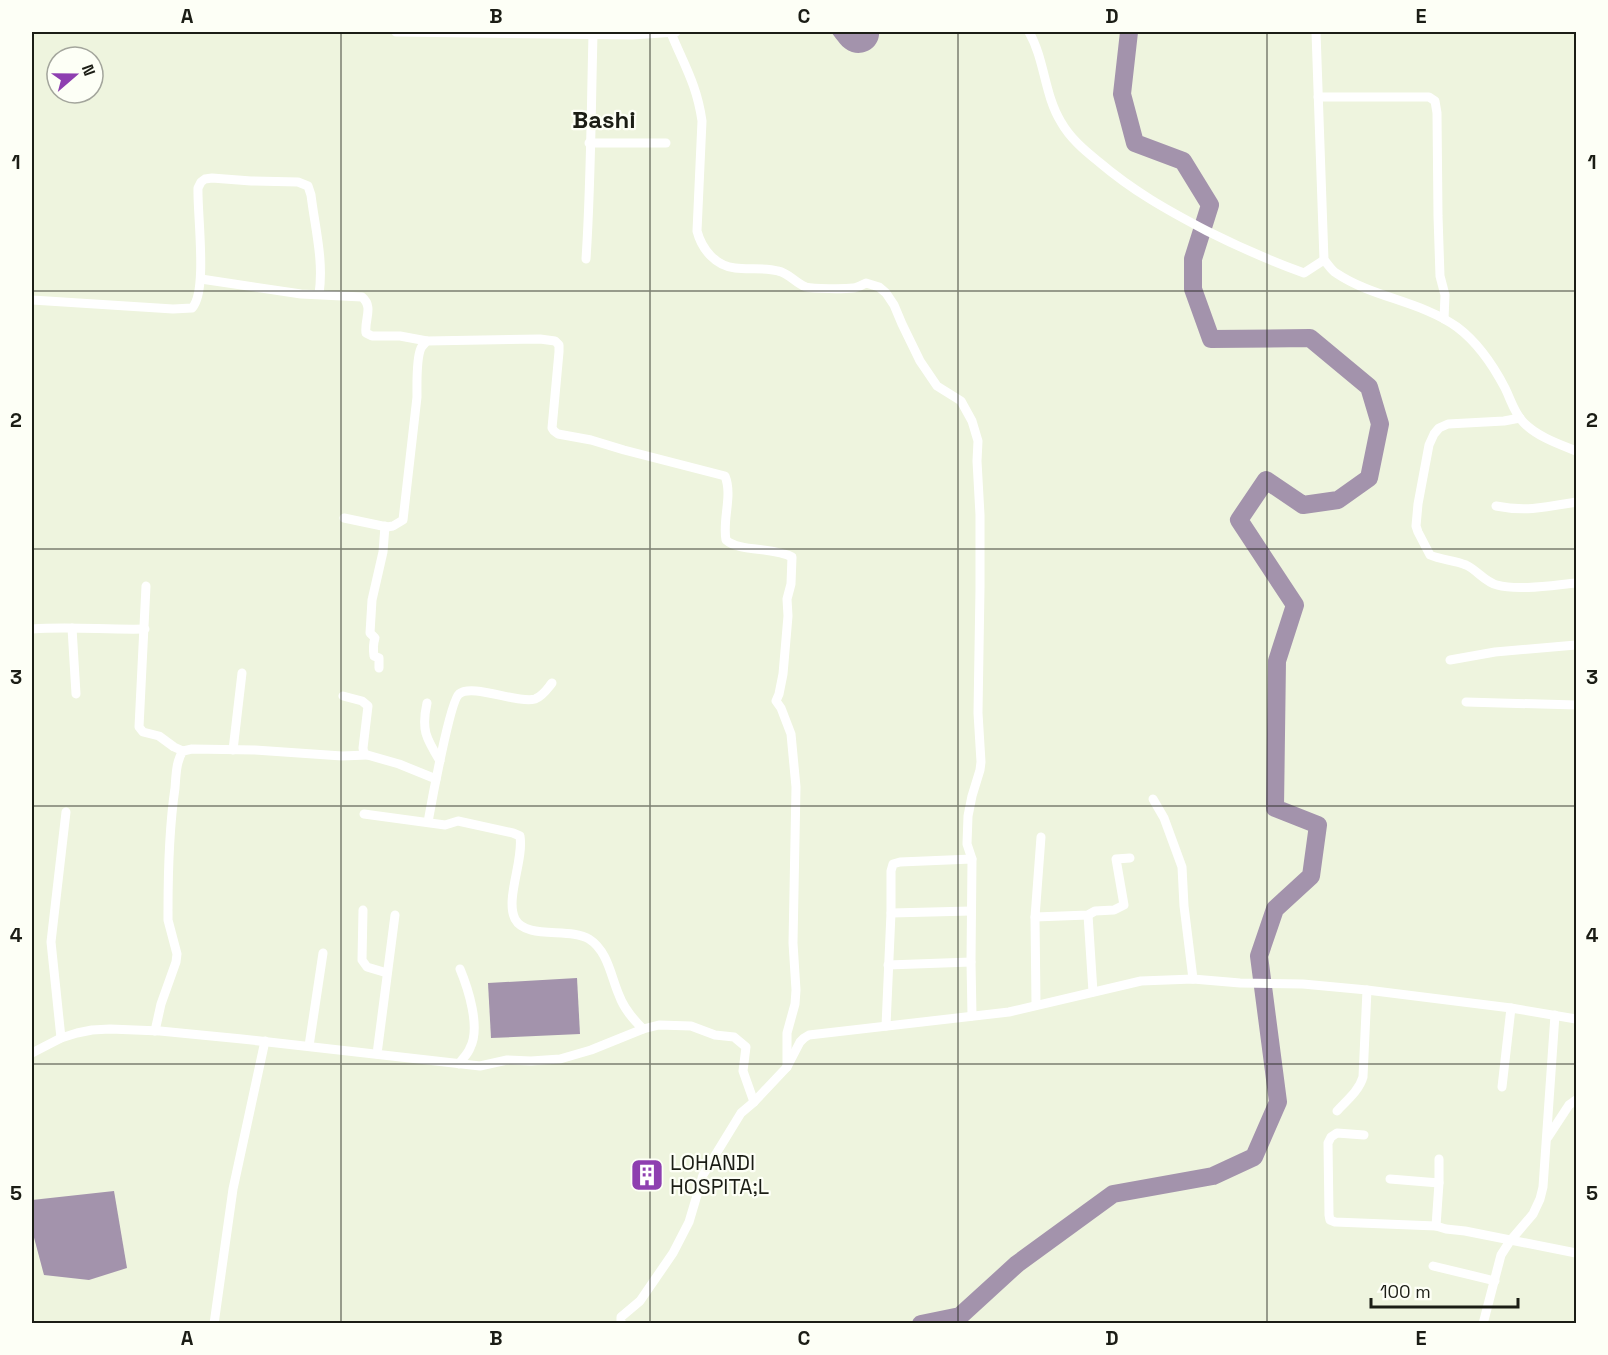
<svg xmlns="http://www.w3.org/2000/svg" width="1608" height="1355" font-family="'Space Grotesk',sans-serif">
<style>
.water{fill:#a393ac}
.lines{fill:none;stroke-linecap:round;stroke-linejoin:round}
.river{stroke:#a393ac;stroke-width:18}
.minor{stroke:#fff;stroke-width:9}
.grid{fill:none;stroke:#1b1d15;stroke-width:1.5;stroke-opacity:0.55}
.labels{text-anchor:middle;stroke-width:4.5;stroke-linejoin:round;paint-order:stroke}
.poi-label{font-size:21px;fill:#1b1d15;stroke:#fdfff6;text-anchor:start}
.quarter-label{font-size:24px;font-weight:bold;fill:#1b1d15;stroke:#fdfff6}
.neatline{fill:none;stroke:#1b1d15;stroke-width:2}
.grid-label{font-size:20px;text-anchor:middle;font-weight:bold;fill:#1b1d15}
</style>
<rect width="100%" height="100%" fill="#eef4de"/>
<!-- water -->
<g class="water">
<path d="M831 32H879C880 46 866 56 852 52 842 49 837 39 831 32Z"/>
<path d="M577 978 580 1034 491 1038 488 983Z"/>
<path d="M114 1191 127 1268 89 1280 44 1275 32 1230V1200Z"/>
</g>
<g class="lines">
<!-- river -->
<path class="river" d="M921 1324 960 1316 1017 1264 1113 1194 1213 1176 1254 1157 1278 1102 1259 956 1275 909 1311 876 1318 825 1275 808 1277 661 1295 605 1239 520 1266 480 1303 505 1338 500 1369 478 1380 424 1369 387 1310 338 1211 339 1193 289V259L1210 205 1183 161 1135 143 1122 94 1129 32"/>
<!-- minor -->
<g class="minor">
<path d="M396 32 632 35 676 32"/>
<path d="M1029 32C1045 60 1044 94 1061 122 1070 138 1084 150 1099 162 1133 191 1167 210 1207 231 1239 247 1271 261 1304 273L1324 260C1328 264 1331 270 1336 273 1373 298 1421 301 1457 327 1477 342 1493 365 1505 388 1511 400 1514 413 1524 423 1538 437 1559 444 1576 451"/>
<path d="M1316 32 1324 260"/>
<path d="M671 33C684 65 697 85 702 121L697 231C702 250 716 266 735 268 749 270 764 267 778 271 789 273 795 283 806 287 813 289 845 289 853 288 857 288 862 285 866 283L879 287 886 293 894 305 902 324 920 361 937 386 961 401 972 421 978 441 977 461 980 515V588L978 713 981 762 980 770 972 796 968 816 967 844 972 859 971 962 972 1016"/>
<path d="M1318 97H1429L1435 101 1437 113 1438 216 1440 276 1445 295 1444 319"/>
<path d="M589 143H666"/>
<path d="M586 259C591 185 591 110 593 35"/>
<path d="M201 279 301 294 362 297C374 307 364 320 366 333L372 336H400L427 341"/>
<path d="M32 300 173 309 192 308C208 292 197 213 198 188L201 182 205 179 212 178 251 181 298 182 308 186 311 195C315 228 324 261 319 294"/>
<path d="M1520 418 1504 421 1448 424 1439 428 1434 434 1429 445 1418 504 1416 526 1418 532 1430 555C1441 560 1454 560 1466 565 1477 570 1485 582 1497 585 1518 591 1554 585 1576 583"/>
<path d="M1496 506C1526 512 1547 507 1576 502"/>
<path d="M344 518 387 527 393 526 403 520 417 397C417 385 416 359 421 348 422 346 425 343 427 341L540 339 555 341 559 345V352L552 428 554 431 558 434 591 440 624 450 725 476C733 496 722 519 726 540 739 552 774 547 792 557L791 584 787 599 788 616 783 674 779 694 776 701 781 708 791 734 796 787 793 943 796 990 795 1004 787 1033V1067"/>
<path d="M146 586 139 727 143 732 159 736 174 747 183 751"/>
<path d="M72 628 76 694"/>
<path d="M32 629C69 626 107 630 145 629"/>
<path d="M1450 660 1495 652 1576 645"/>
<path d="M379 668V658L374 656C373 649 373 644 375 638L370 633 372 600 383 552 385 526"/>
<path d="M343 696 362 701 368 706 363 748 364 754 399 764 436 779"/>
<path d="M1466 702 1576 705"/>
<path d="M427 703C421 730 426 738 440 761"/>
<path d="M233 750 242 673"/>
<path d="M1153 799 1164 818 1182 867 1184 906 1193 979"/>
<path d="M364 814 445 825 458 821 513 833 520 836C524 860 505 899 515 919 526 940 570 927 589 939 608 951 611 977 619 995 624 1009 633 1019 643 1029"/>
<path d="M428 822C431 805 450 701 459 694 472 683 518 704 535 699 543 696 547 689 552 683"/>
<path d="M363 910 362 960 367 967 387 973"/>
<path d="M891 913 971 911"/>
<path d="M1088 915 1093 992"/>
<path d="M1035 917 1088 915 1095 911 1114 910 1124 905 1116 859 1130 858"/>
<path d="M888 965 971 962"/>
<path d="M1036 1005 1035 917 1041 837"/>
<path d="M886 1026 891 913V871L893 864 900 862 972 859"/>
<path d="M155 1031 161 1004 176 962 177 954 168 920V911C168 870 169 829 175 788 176 776 176 761 183 751L192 749 255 750 342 756 367 755"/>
<path d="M61 1038 51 942 66 812"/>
<path d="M309 1046 323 953"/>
<path d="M32 1053 61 1038 77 1033 92 1030 110 1029 160 1031 242 1039 480 1066 507 1060 531 1061 560 1059 591 1050 643 1029 659 1025 691 1026 715 1035 734 1037 746 1047 743 1071 754 1102"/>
<path d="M377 1054 395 915"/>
<path d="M459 1064C462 1059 468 1054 470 1048 481 1028 468 988 460 969"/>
<path d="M1502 1087 1511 1008"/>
<path d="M1337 1111C1346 1101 1359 1091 1363 1077L1367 990"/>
<path d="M1364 1135 1337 1133 1331 1137 1328 1143 1329 1215 1330 1220 1335 1222 1436 1226 1446 1229 1465 1231 1576 1253"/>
<path d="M1548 1137 1569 1105 1576 1100"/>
<path d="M1390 1179 1439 1183"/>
<path d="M1436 1226 1439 1183V1159"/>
<path d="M1433 1266 1495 1281"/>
<path d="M214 1324 233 1189 265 1041"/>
<path d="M621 1324V1317L640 1301 673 1253 689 1222 703 1175 741 1113 754 1102 787 1067 800 1042 804 1038 809 1035 1009 1012 1141 981 1193 979 1240 983 1303 984 1367 990 1511 1008 1576 1019"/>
<path d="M1483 1324 1501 1255 1510 1241 1533 1214 1540 1199 1543 1187 1555 1015"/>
</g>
</g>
<!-- grid -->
<path class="grid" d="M341 32V1324M650 32V1324M958 32V1324M1267 32V1324M32 291H1576M32 549H1576M32 806H1576M32 1064H1576"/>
<!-- icons -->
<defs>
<g id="building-square" transform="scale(1.725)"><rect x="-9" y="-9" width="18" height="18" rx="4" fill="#8e3fb0" stroke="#fdfff6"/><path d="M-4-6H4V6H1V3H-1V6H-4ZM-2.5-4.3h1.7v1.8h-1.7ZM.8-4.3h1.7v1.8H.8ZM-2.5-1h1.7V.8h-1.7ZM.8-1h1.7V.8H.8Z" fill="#fff"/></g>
</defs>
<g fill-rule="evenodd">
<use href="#building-square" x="647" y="1175"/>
</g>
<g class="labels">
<!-- poi labels -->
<g class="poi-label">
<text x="670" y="1170">LOHANDI<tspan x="670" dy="24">HOSPITA;L</tspan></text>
</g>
<!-- quarter labels -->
<g class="quarter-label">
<text x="604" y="128">Bashi</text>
</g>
</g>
<!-- border -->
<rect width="1608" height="1355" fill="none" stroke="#fdfff6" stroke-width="66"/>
<!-- north arrow -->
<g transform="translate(75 75) rotate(70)"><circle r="28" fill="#fdfff6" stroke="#a3a59c" stroke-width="1.5"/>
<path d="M0-4.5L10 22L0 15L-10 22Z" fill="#8e3fb0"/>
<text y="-9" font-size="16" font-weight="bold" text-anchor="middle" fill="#1b1d15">N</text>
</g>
<!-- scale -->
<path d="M1371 1298v9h147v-9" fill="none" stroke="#1b1d15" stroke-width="3"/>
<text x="1380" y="1298" font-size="18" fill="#1b1d15" stroke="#fdfff6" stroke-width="4.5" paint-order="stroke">100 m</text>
<rect x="33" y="33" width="1542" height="1289" class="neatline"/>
<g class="grid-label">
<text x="187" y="23">A</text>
<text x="496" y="23">B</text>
<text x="804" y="23">C</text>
<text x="1112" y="23">D</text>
<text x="1421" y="23">E</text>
<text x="16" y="169">1</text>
<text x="1592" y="169">1</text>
<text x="16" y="427">2</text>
<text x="1592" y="427">2</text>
<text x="16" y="684">3</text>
<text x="1592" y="684">3</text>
<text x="16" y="942">4</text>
<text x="1592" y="942">4</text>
<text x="16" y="1200">5</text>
<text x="1592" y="1200">5</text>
<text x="187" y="1345">A</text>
<text x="496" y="1345">B</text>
<text x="804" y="1345">C</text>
<text x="1112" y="1345">D</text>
<text x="1421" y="1345">E</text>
</g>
</svg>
